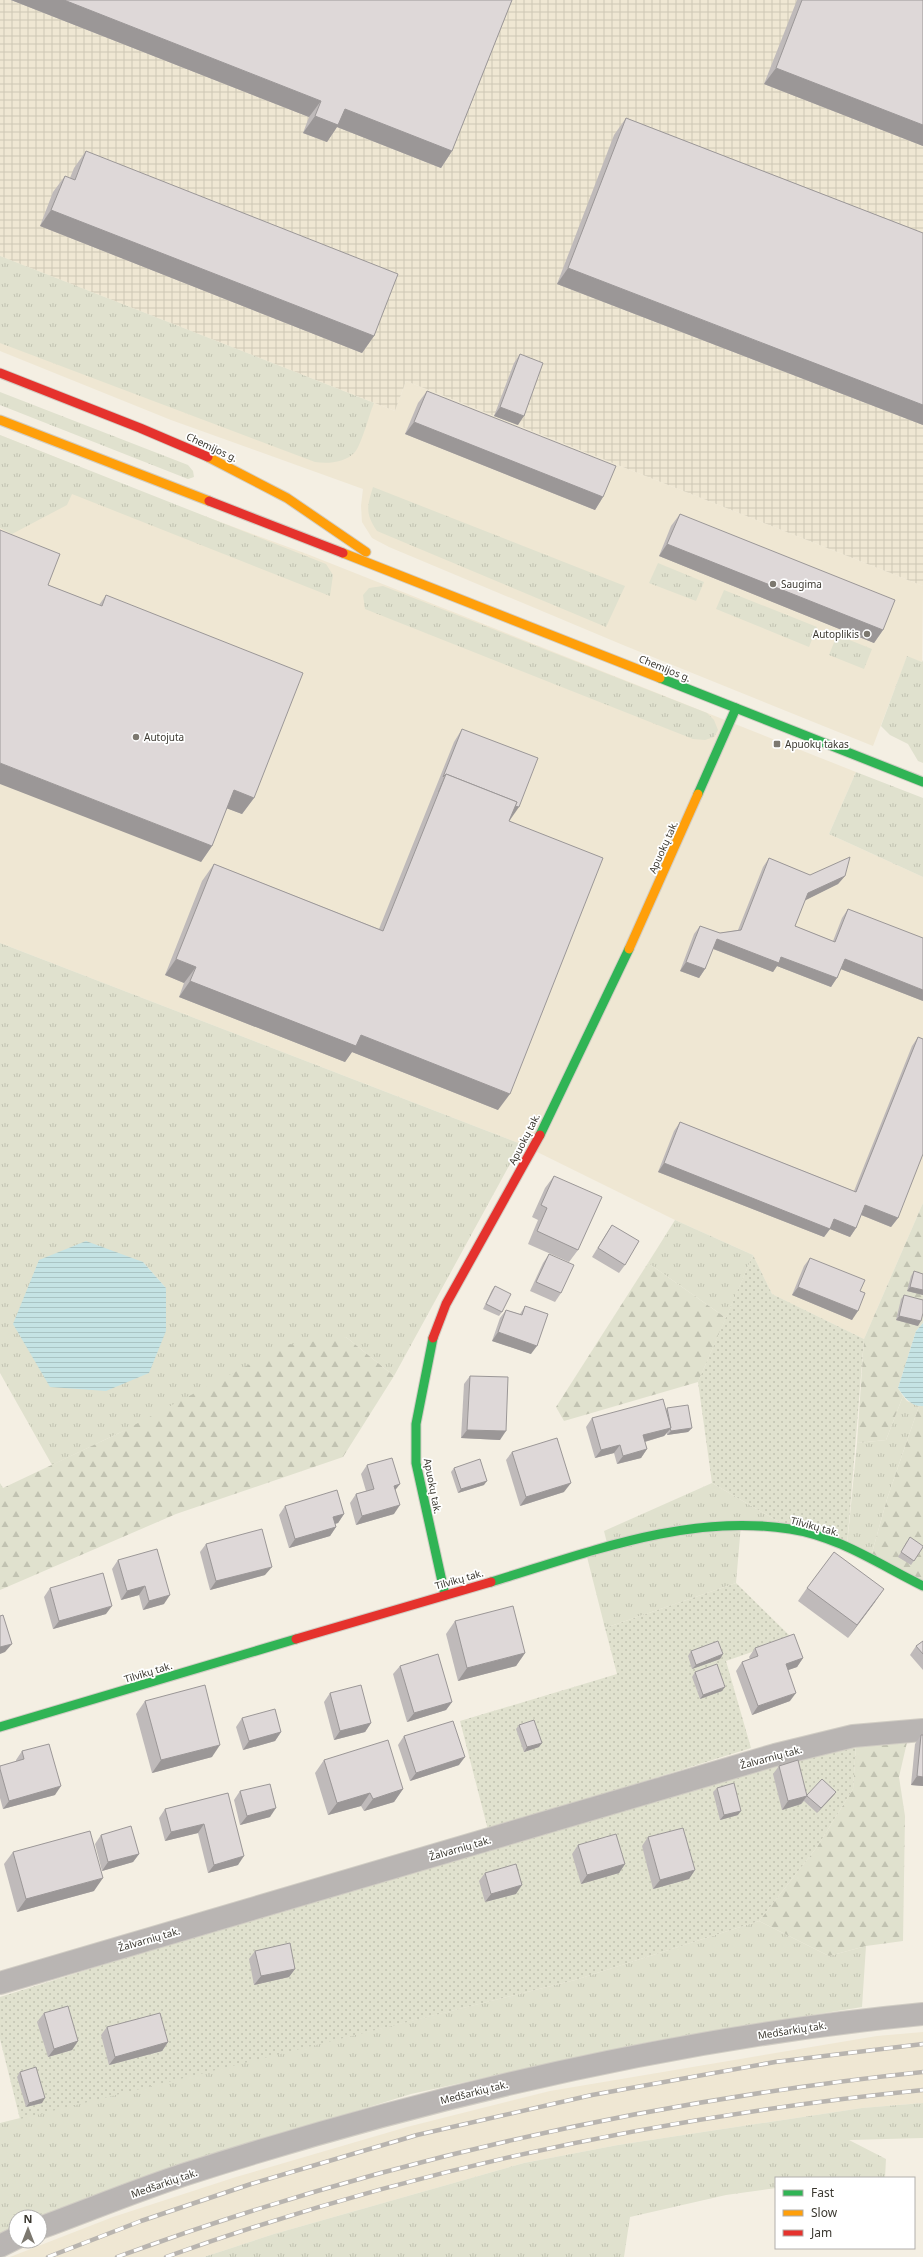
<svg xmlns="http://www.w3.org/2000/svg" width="923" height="2257" font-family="'Noto Sans',sans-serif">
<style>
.built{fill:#efe7d3}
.industrial{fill:url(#industrial-grid)}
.grass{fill:url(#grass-tufts);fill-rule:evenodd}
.forest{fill:url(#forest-firs)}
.garden{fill:url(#garden-dots)}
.water{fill:url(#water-rules)}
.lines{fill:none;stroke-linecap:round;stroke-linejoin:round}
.street-casing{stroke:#d1cdc4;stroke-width:24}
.fast-casing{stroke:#d1cdc4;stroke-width:11}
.slow-casing{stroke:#d1cdc4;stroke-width:11}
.jam-casing{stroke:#d1cdc4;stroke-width:11}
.street{stroke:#b9b5b3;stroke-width:22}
.fast{stroke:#30b455;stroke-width:9}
.slow{stroke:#ff9f0a;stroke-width:9}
.jam{stroke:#e5322d;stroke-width:9}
.rail-casing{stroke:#b8b4af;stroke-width:4.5}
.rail{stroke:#fff;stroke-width:3;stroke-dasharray:9;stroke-linecap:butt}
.wall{fill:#bfbaba}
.shaded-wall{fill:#9b9797}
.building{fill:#ded8d8;stroke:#9b9797}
.poi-dot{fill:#7c786f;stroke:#fff;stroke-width:1.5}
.labels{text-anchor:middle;stroke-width:3.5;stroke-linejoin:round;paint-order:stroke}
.street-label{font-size:10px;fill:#3b3830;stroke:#fff}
.poi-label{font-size:10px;fill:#3b3830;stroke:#fff;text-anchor:start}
</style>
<defs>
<pattern id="industrial-grid" width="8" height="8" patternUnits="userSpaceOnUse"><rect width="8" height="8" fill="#efe7d3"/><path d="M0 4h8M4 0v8" fill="none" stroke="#cec7b5"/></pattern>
<pattern id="grass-tufts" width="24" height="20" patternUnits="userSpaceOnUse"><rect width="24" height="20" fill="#e0e1ce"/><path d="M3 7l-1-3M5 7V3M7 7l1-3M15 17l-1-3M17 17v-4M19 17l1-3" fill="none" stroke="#c1c2b1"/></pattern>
<pattern id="forest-firs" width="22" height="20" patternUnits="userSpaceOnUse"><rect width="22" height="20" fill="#e0e1ce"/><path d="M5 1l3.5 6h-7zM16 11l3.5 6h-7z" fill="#c1c2b1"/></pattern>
<pattern id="garden-dots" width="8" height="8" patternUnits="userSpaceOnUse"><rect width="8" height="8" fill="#e0e1ce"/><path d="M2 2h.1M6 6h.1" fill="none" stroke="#c1c2b1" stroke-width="1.8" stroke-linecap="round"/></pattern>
<pattern id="water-rules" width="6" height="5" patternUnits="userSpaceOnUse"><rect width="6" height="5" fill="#c5e3e4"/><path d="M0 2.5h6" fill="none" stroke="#aac4c4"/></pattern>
</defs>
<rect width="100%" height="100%" fill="#f4efe3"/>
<!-- built -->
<g class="built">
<path d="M0 256 395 411 406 381 923 586 922 662 907 657 873 746 623 645 389 547 372 538 362 522 361 506 363 489 171 420 0 351Z"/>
<path d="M0 435 169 503 307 554 856 772 829 834 923 877V1203L864 1339 772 1294 753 1255 675 1220 521 1144 0 943Z"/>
<path d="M923 2032V2103L862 2108 618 2145 524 2163 274 2234 204 2257H10L113 2217 236 2177 407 2127 550 2091 877 2036Z"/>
</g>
<!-- industrial -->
<path class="industrial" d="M0 0H923V586L406 381 395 411 0 256Z"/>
<!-- grass -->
<g class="grass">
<path d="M0 256 374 403C370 412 361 446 355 452 345 463 327 464 315 462L0 343Z"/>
<path d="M0 392 188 465 193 471 194 477 188 479 0 405Z"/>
<path d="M0 435 326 564 333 575 330 596 72 494 67 505 12 534 0 528Z"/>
<path d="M373 487 625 586 606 627 377 531C365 513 367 507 373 487Z"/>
<path d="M658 563 704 582 696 601 649 583Z"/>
<path d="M383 586 707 713 714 720 718 730 714 737 705 740 693 739 365 609 363 595 369 588Z"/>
<path d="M724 590 817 627 809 647 716 609Z"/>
<path d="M837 635 872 649 864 669 829 655Z"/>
<path d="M907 656 922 662 923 660V763L918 761 908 744 890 735 881 726Z"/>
<path d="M856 772 923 798V877L829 834Z"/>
<path d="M0 943 521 1144 394 1376 346 1337 119 1433 52 1465 0 1373ZM143 1262 166 1288V1331Z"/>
<path d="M675 1220 753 1255 726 1318 648 1263Z"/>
<path d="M903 1396 907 1401 919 1406 887 1499 870 1560 847 1546 857 1443 886 1440Z"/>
<path d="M712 1483 791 1529 741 1525 736 1583 605 1628 586 1553 608 1547 604 1531Z"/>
<path d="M759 1921 829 1956 866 1946 862 2007 653 2041 411 2094 144 2177 40 2217H16V2228L0 2234V2123L575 1980Z"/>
<path d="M923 2103V2138L849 2140 886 2159 885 2178H776V2188L726 2195 630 2217 624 2257H204L274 2234 524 2163 618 2145 862 2108Z"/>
</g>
<!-- forest -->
<g class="forest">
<path d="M923 1203V1323L916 1331 898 1388 903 1396 886 1440 857 1443 864 1339Z"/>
<path d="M648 1263 726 1318 698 1382 564 1421 556 1407Z"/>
<path d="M346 1337 394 1376 343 1457 176 1514 0 1590V1483L3 1488 119 1433 286 1345Z"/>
<path d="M919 1406H923V1586L870 1560 887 1499Z"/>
<path d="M908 1738 899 1777 905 1816 903 1941 866 1946 829 1956 759 1921 817 1847 853 1789 856 1744Z"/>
</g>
<!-- garden -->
<g class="garden">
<path d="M753 1255 772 1294 864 1339 847 1546 791 1529 712 1483 698 1382Z"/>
<path d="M736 1583 792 1638 726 1661 751 1748 488 1830 460 1721 617 1674 605 1628Z"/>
<path d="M856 1744 853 1789 817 1847 759 1921 575 1980 20 2119 0 2039V1997L775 1755Z"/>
</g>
<!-- water -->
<g class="water">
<path d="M86 1241 143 1262 166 1288V1331L149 1373 106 1391 50 1387 13 1324 39 1260Z"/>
<path d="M923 1323V1406C911 1407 904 1397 898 1388L916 1331Z"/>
</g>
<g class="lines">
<!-- street casing -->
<g class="street-casing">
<g id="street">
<path d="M0 1983 775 1755 853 1736 923 1730"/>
<path d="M40 2228C89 2210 137 2190 186 2174 426 2097 672 2038 923 2014"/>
<path d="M0 2246 16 2238"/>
</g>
</g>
<!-- fast casing -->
<g class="fast-casing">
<g id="fast">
<path d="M660 678 923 782"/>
<path d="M698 794 736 708"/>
<path d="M540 1135 629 949"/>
<path d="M433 1338 416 1424V1463L445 1595"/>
<path d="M491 1582C587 1553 688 1513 790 1529 838 1536 880 1565 923 1586"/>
<path d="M0 1727 296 1639"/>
</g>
</g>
<!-- slow casing -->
<g class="slow-casing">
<g id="slow">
<path d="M0 420 209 501"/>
<path d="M208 457 287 498 366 552"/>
<path d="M343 553 660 678"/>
<path d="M629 949 698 794"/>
</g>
</g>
<!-- jam casing -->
<g class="jam-casing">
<g id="jam">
<path d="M0 373 140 428 208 457"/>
<path d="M209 501 343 553"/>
<path d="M433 1338 446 1304 540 1135"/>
<path d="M296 1639 491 1582"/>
</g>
</g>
<!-- street -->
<use href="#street" class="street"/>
<!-- fast -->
<use href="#fast" class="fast"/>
<!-- slow -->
<use href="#slow" class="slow"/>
<!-- jam -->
<use href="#jam" class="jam"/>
<!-- rail casing -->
<g class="rail-casing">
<g id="rail">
<path d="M48 2257 141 2221 251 2184 417 2135 592 2095 775 2062 923 2044"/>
<path d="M117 2257C376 2162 649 2101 923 2072"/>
<path d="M166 2257C409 2170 666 2116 923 2090"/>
</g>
</g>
<!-- rail -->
<use href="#rail" class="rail"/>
</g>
<!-- wall -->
<g class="wall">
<path d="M11 0H512L452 151 441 168 337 127 327 142 303 133 309 117Z"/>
<path d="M797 0H923V146L764 84Z"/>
<path d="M626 118 923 233V425L557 284 614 135Z"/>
<path d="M86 151 374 336 362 353 40 226 53 192 65 176 70 178 74 168Z"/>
<path d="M520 354 518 425 494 416 514 363Z"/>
<path d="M427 391 603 497 595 510 405 434 418 403Z"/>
<path d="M680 514 883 630 874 643 659 556 671 526Z"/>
<path d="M48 585 99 605 106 595 254 798 242 814 227 808 212 846 201 862Z"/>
<path d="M462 729 510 820H509L498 1110 352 1052 345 1062 179 997 184 983 165 975 202 881 214 864 379 929 454 742Z"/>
<path d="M769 858 810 875 845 876 838 884 805 900 795 926 833 941 842 918 848 909 923 1001 841 969 831 987 777 966 773 972 713 949 705 969 699 978 680 971 694 934 700 926 720 933 738 930 763 867Z"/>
<path d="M918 1037 898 1218 891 1227 861 1215 856 1228 850 1237 830 1229 824 1237 658 1172 674 1131 680 1122 854 1191 912 1046Z"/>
<path d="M554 1176 578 1250 569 1262 528 1244 538 1220 532 1217 545 1188Z"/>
<path d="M612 1225 625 1265 619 1273 592 1257 606 1234Z"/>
<path d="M549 1254 561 1293 555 1302 530 1291 543 1263Z"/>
<path d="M810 1258 860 1291 852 1320 792 1295 804 1266Z"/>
<path d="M914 1271 923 1274V1295L907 1291 911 1276Z"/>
<path d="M495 1286 502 1312 499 1316 483 1309 492 1290Z"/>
<path d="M904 1295 918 1326 896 1320 901 1299Z"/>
<path d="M525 1306 531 1354 492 1341 500 1318 506 1310 520 1314Z"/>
<path d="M470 1376 500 1440 461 1438 464 1384Z"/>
<path d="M667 1408 692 1428 688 1432 667 1435V1433L664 1436 645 1442 647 1449 641 1458 617 1464 614 1453 595 1458 586 1427 592 1418 666 1410Z"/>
<path d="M512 1452 564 1492 520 1506 506 1460Z"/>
<path d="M367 1465 395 1490 394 1514 356 1525 350 1503 356 1494 366 1491 361 1474Z"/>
<path d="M454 1468 484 1485 458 1493 451 1472Z"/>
<path d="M285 1506 344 1514 338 1523 335 1524 336 1527 330 1536 289 1548 279 1515Z"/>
<path d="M907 1542 923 1547 911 1565 898 1557Z"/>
<path d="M206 1544 265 1575 210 1590 200 1552Z"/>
<path d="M118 1560 164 1604 143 1610 139 1595 121 1600 112 1569Z"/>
<path d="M50 1588 106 1614 53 1629 44 1597Z"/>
<path d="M807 1588 875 1602 848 1638 798 1601Z"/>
<path d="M455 1621 525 1653 516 1666 458 1681 446 1634Z"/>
<path d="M923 1641V1670L910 1655 916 1646Z"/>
<path d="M755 1648 803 1658 797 1667 788 1670 790 1701 752 1715 736 1671 742 1662 750 1659 749 1657Z"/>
<path d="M691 1651 723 1654 720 1659 692 1669 688 1656Z"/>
<path d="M400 1666 452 1702 446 1710 407 1722 393 1674Z"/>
<path d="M695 1672 722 1691 700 1699 692 1677Z"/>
<path d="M330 1693 371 1723 365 1732 334 1740 324 1702Z"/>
<path d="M145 1701 212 1757 152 1773 136 1714Z"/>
<path d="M242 1718 281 1732 275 1741 243 1750 236 1727Z"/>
<path d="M519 1725 539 1747 524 1752 516 1729Z"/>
<path d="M921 1735H923V1786L911 1785 915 1744Z"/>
<path d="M404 1736 459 1765 410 1781 398 1745Z"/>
<path d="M22 1751 55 1795 3 1809 0 1798V1766L16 1762V1760Z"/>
<path d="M324 1760 403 1789 394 1802 364 1811 361 1806 328 1815 315 1773Z"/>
<path d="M779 1766 807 1795 836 1792 833 1796 817 1813 804 1801 801 1804 782 1810 773 1774Z"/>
<path d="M717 1788 738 1815 720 1820 713 1792Z"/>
<path d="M240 1791 270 1817 240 1825 234 1800Z"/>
<path d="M228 1793 238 1865 208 1873 198 1833 165 1841 159 1818 165 1809Z"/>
<path d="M101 1835 139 1854 133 1862 102 1871 95 1844Z"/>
<path d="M648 1837 695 1870 689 1879 653 1889 642 1846Z"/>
<path d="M578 1845 625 1864 619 1873 581 1884 572 1854Z"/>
<path d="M13 1852 94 1891 17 1912 4 1864Z"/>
<path d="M485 1873 516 1894 485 1902 479 1881Z"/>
<path d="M255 1951 295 1969 289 1977 254 1985 249 1959Z"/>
<path d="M44 2013 78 2041 72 2050 48 2057 37 2022Z"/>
<path d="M107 2027 168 2042 162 2051 109 2065 101 2035Z"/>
<path d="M20 2072 42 2103 26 2107 17 2077Z"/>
</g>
<!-- shaded-wall -->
<g class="shaded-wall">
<path d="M11 0H64L321 101 309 117Z"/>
<path d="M776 68 923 125V146L764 84Z"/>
<path d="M345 109 452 151 441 168 337 127 327 142 303 133 315 116Z"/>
<path d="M51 210 374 336 362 353 40 226Z"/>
<path d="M568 268 923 405V425L557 284Z"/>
<path d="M500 407 524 416 518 425 494 416Z"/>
<path d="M414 422 603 497 595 510 405 434Z"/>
<path d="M667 544 883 630 874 643 659 556Z"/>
<path d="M0 763 212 846 201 862 0 784Z"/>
<path d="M444 778 519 807 510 820 438 792Z"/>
<path d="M234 790 254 798 242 814 223 807Z"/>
<path d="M845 876 838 884 802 902 808 893Z"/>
<path d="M717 939 781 957 837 978 831 987 777 966 773 972 711 948Z"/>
<path d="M176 959 196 967 184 983 165 975Z"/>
<path d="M845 959 923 990V1001L838 968Z"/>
<path d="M686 962 705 969 699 978 680 971Z"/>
<path d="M190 981 361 1035 510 1094 498 1110 352 1052 345 1062 179 997Z"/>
<path d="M664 1163 834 1219 856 1228 850 1237 830 1229 824 1237 658 1172Z"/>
<path d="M865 1205 898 1218 891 1227 859 1214Z"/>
<path d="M798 1287 858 1311 852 1320 792 1295Z"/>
<path d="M910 1287 923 1290V1295L907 1291Z"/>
<path d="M899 1316 921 1321 918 1326 896 1320Z"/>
<path d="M498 1332 537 1346 531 1354 492 1341Z"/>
<path d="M671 1428 664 1436 637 1444 643 1435Z"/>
<path d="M692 1428 688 1432 667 1435 671 1431Z"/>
<path d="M467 1430 506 1431 500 1440 461 1438Z"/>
<path d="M620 1445 614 1453 595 1458 601 1450Z"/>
<path d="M647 1449 641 1458 617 1464 623 1456Z"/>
<path d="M487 1481 484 1485 458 1493 461 1489Z"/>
<path d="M571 1483 564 1492 520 1506 526 1497Z"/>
<path d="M400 1484 393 1493 394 1486Z"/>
<path d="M400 1505 394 1514 356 1525 362 1516Z"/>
<path d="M344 1514 338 1523 327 1526 333 1517Z"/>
<path d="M336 1527 330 1536 289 1548 295 1539Z"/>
<path d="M272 1567 265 1575 210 1590 216 1581Z"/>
<path d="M145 1586 139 1595 121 1600 127 1591Z"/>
<path d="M884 1589 875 1602 848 1638 857 1625Z"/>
<path d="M170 1595 164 1604 143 1610 149 1601Z"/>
<path d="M112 1606 106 1614 53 1629 59 1621Z"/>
<path d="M12 1644 5 1652 0 1654V1647Z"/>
<path d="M525 1653 516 1666 458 1681 467 1668Z"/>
<path d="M723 1654 720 1659 692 1669 696 1665Z"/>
<path d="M803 1658 797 1667 780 1673 786 1664Z"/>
<path d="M725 1687 722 1691 700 1699 703 1695Z"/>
<path d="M796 1693 790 1701 752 1715 758 1706Z"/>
<path d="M452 1702 446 1710 407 1722 414 1713Z"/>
<path d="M371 1723 365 1732 334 1740 340 1731Z"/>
<path d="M281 1732 275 1741 243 1750 249 1741Z"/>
<path d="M542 1743 539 1747 524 1752 527 1747Z"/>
<path d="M220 1745 212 1757 152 1773 161 1760Z"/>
<path d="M465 1757 459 1765 410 1781 416 1773Z"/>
<path d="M917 1776 923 1777V1786L911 1785Z"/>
<path d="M61 1786 55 1795 3 1809 9 1801Z"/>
<path d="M403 1789 394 1802 364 1811 373 1799Z"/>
<path d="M836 1792 833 1796 817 1813 821 1808Z"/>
<path d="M370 1793 361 1806 328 1815 337 1803Z"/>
<path d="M807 1796 801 1804 782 1810 788 1801Z"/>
<path d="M276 1808 270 1817 240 1825 247 1816Z"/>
<path d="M741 1811 738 1815 720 1820 724 1815Z"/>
<path d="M204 1824 198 1833 165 1841 171 1832Z"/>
<path d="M139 1854 133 1862 102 1871 108 1862Z"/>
<path d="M244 1856 238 1865 208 1873 214 1865Z"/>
<path d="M625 1864 619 1873 581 1884 587 1875Z"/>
<path d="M695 1870 689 1879 653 1889 660 1880Z"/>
<path d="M103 1878 94 1891 17 1912 26 1899Z"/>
<path d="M522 1885 516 1894 485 1902 491 1894Z"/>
<path d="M295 1969 289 1977 254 1985 261 1976Z"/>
<path d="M78 2041 72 2050 48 2057 54 2049Z"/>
<path d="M168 2042 162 2051 109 2065 115 2057Z"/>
<path d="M45 2098 42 2103 26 2107 29 2103Z"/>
</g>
<!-- building -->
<g class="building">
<path d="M64 0H512L452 151 345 109 338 125 315 116 321 101Z"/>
<path d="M802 0H923V125L776 68Z"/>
<path d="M626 118 923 233V405L568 268Z"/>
<path d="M86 151 398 274 374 336 51 210 65 176 75 180Z"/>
<path d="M520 354 543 363 524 416 500 407Z"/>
<path d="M427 391 616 466 603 497 414 422Z"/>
<path d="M680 514 895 600 883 630 667 544Z"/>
<path d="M0 530 60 554 48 585 102 606 106 595 303 673 254 798 234 790 212 846 0 763Z"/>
<path d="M462 729 538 758 519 807 515 806 517 802 446 774 443 777Z"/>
<path d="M446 774 517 802 509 821 603 858 510 1094 361 1035 356 1046 190 981 196 967 176 959 214 864 383 931Z"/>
<path d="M850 857 845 876 808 893 795 926 835 942 848 909 923 938V990L845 959 837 978 781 957 779 963 717 939 705 969 686 962 700 926 720 933 741 930 769 858 810 875Z"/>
<path d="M918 1037 923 1039V1154L898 1218 865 1205 856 1228 834 1219 830 1229 664 1163 680 1122 856 1192Z"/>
<path d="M554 1176 602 1197 578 1250 537 1231 547 1208 541 1205Z"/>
<path d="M612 1225 639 1241 625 1265 598 1248Z"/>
<path d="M549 1254 574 1265 561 1293 536 1282Z"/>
<path d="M810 1258 865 1280 860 1291 865 1293 858 1311 798 1287Z"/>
<path d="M914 1271 923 1274V1290L910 1287Z"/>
<path d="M495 1286 511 1294 502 1312 486 1304Z"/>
<path d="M904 1295 923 1300V1313L921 1321 899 1316Z"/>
<path d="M525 1306 548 1314 537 1346 498 1332 506 1310 522 1315Z"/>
<path d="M470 1376 508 1377 506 1431 467 1430Z"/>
<path d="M663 1399 671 1428 643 1435 647 1449 623 1456 620 1445 601 1450 592 1418Z"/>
<path d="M688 1405 692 1428 671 1431 670 1428H671L667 1408Z"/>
<path d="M557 1438 571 1483 526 1497 512 1452Z"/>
<path d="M392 1458 400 1484 394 1486 400 1505 362 1516 356 1494 374 1489 367 1465Z"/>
<path d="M480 1459 487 1481 461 1489 454 1468Z"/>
<path d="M337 1490 344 1514 333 1517 336 1527 295 1539 285 1506Z"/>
<path d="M262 1529 272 1567 216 1581 206 1544Z"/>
<path d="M910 1537 923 1546V1547L914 1561 901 1552Z"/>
<path d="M157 1549 170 1595 149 1601 145 1586 127 1591 118 1560Z"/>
<path d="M834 1552 884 1589 857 1625 807 1588Z"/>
<path d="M103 1573 112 1606 59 1621 50 1588Z"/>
<path d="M513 1606 525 1653 467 1668 455 1621Z"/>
<path d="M3 1615 12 1644 0 1647V1616Z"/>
<path d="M794 1634 803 1658 786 1664 796 1693 758 1706 742 1662 758 1656 755 1648Z"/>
<path d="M718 1641 723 1654 696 1665 691 1651Z"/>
<path d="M923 1641V1654L916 1646Z"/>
<path d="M438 1654 452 1702 414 1713 400 1666Z"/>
<path d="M717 1664 725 1687 703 1695 695 1672Z"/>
<path d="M205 1685 220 1745 161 1760 145 1701Z"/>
<path d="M361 1685 371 1723 340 1731 330 1693Z"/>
<path d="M275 1709 281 1732 249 1741 242 1718Z"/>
<path d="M534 1720 542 1743 527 1747 519 1725Z"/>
<path d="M453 1721 465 1757 416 1773 404 1736Z"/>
<path d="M921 1735H923V1777L917 1776Z"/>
<path d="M388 1740 403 1789 373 1799 370 1793 337 1803 324 1760Z"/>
<path d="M49 1744 61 1786 9 1801 0 1769V1766L24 1759 22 1751Z"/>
<path d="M798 1760 807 1796 788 1801 779 1766Z"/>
<path d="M822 1779 836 1792 821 1808 807 1796V1795Z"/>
<path d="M734 1783 741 1811 724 1815 717 1788Z"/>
<path d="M270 1784 276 1808 247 1816 240 1791Z"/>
<path d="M228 1793 244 1856 214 1865 204 1824 171 1832 165 1809Z"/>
<path d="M131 1826 139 1854 108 1862 101 1835Z"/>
<path d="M683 1828 695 1870 660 1880 648 1837Z"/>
<path d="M90 1831 103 1878 26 1899 13 1852Z"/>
<path d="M616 1834 625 1864 587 1875 578 1845Z"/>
<path d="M516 1864 522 1885 491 1894 485 1873Z"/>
<path d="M290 1943 295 1969 261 1976 255 1951Z"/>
<path d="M68 2006 78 2041 54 2049 44 2013Z"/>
<path d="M160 2013 168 2042 115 2057 107 2027Z"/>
<path d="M36 2067 45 2098 29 2103 20 2072Z"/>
</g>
<!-- markers -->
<g class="poi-dot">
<circle cx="773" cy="584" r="4"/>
<circle cx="867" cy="634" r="4"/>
<circle cx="136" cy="737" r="4"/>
<rect x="773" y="740" width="8" height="8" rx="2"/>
</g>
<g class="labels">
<!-- street labels -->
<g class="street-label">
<text transform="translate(212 447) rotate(25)" y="4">Chemijos g.</text>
<text transform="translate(665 668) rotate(22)" y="4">Chemijos g.</text>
<text transform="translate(663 847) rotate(-66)" y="4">Apuokų tak.</text>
<text transform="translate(524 1139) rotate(-63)" y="4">Apuokų tak.</text>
<text transform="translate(433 1486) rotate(79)" y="4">Apuokų tak.</text>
<text transform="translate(815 1526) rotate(15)" y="4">Tilvikų tak.</text>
<text transform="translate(459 1579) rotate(-16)" y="4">Tilvikų tak.</text>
<text transform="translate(148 1672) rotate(-17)" y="4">Tilvikų tak.</text>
<text transform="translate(771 1757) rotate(-15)" y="4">Žalvarnių tak.</text>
<text transform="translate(460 1848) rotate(-16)" y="4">Žalvarnių tak.</text>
<text transform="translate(149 1939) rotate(-16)" y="4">Žalvarnių tak.</text>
<text transform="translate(792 2030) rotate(-9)" y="4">Medšarkių tak.</text>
<text transform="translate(474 2092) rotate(-14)" y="4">Medšarkių tak.</text>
<text transform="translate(164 2183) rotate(-19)" y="4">Medšarkių tak.</text>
</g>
<!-- poi labels -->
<g class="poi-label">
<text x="781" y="588">Saugima</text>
<text x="859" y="638" text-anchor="end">Autoplikis</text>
<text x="144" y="741">Autojuta</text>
<text x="785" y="748">Apuokų takas</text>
</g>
</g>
<!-- legend -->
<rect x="775" y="2177" width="140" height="72" fill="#ffffff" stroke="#b1afac"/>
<rect x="783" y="2190" width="20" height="6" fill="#30b455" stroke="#b1afac"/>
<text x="811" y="2197" font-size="12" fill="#3b3830">Fast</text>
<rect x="783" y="2210" width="20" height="6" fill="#ff9f0a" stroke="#b1afac"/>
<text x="811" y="2217" font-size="12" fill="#3b3830">Slow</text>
<rect x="783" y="2230" width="20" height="6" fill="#e5322d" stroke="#b1afac"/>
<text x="811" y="2237" font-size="12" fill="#3b3830">Jam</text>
<!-- north arrow -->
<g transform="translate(28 2229)"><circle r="19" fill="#ffffff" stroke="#b1afac"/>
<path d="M0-3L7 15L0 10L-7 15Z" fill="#7c786f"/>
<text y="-6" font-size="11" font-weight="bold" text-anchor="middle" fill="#3b3830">N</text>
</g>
</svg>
